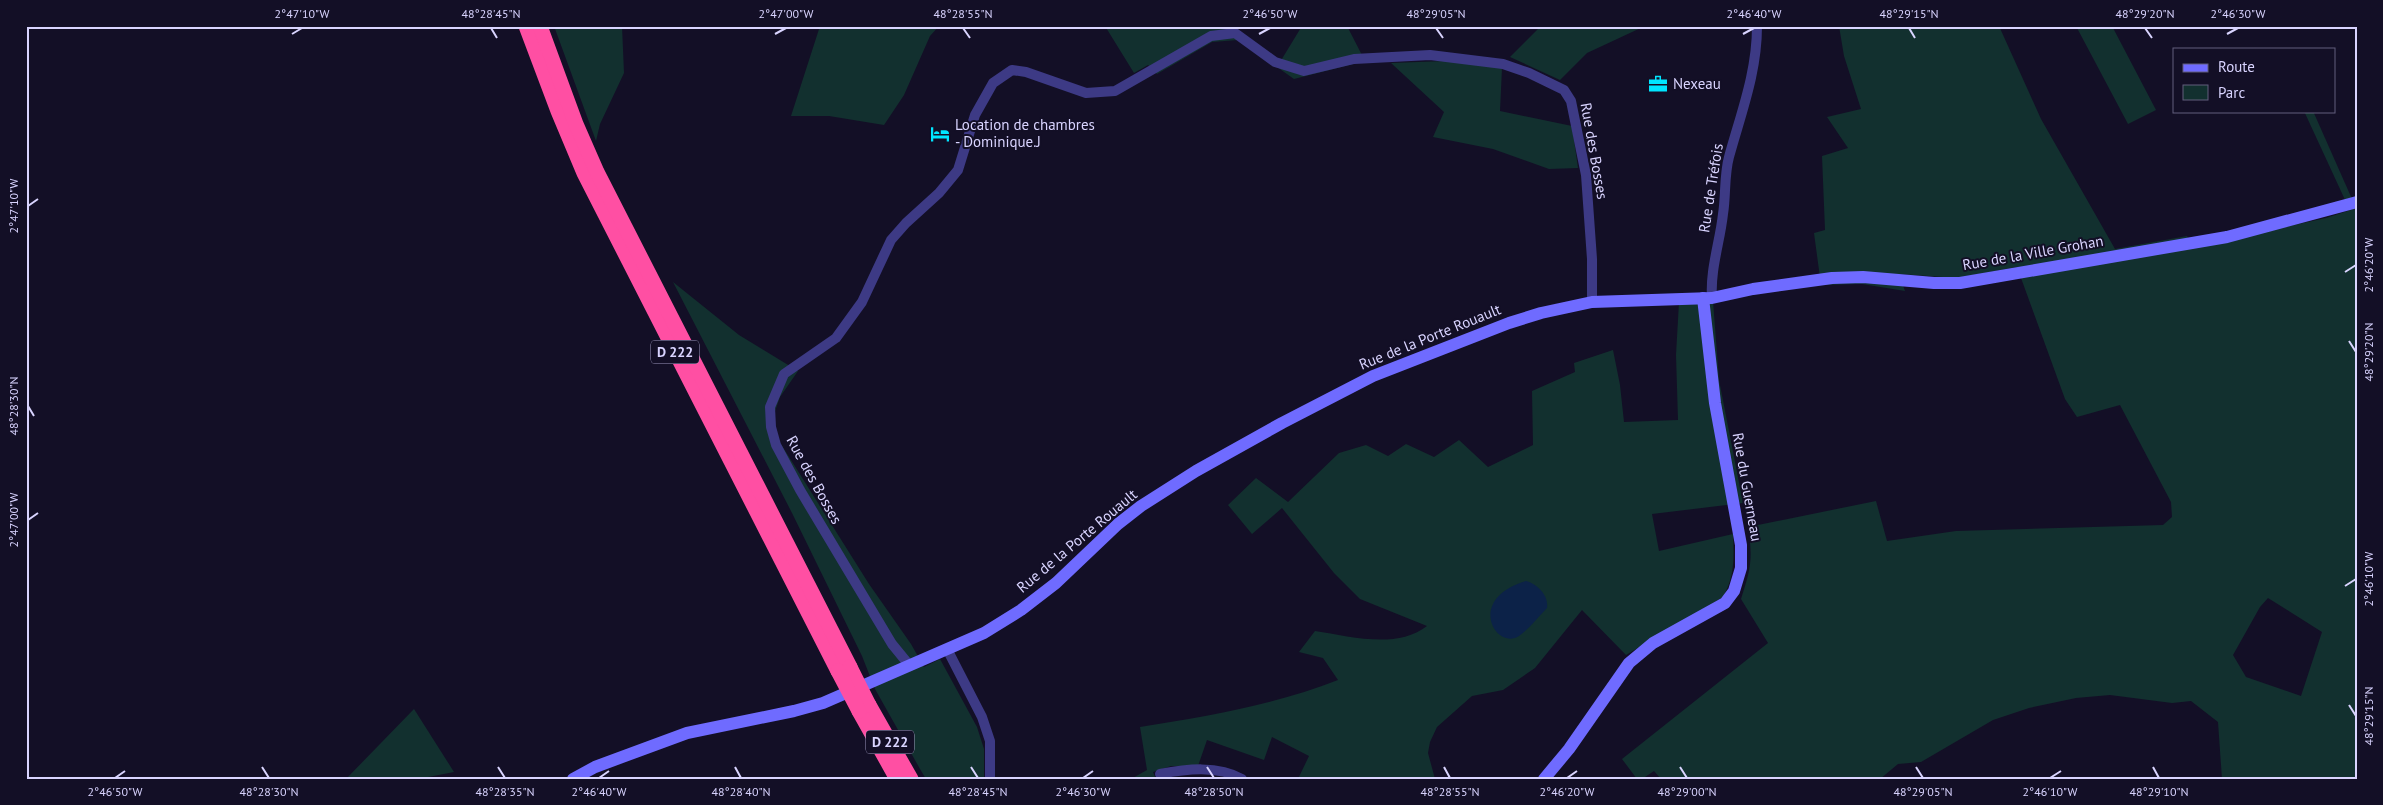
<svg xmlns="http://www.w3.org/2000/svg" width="2383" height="805" font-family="'PT Sans',sans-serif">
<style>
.green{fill:#12302f;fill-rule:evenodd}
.water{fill:#0c2248}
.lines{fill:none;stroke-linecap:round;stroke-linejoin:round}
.street{stroke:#3d3a85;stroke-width:10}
.secondary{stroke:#6f6bff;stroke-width:12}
.highway{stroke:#ff4fa3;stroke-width:15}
.highway-bridge{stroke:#ff4fa3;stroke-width:15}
.ticks{fill:none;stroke:#d9d4ff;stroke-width:2}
.labels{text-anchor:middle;stroke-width:4;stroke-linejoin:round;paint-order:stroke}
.shield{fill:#130f26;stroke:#9e99be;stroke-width:1}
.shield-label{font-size:14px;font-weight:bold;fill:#d9d4ff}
.poi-label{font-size:15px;fill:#d9d4ff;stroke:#130f26;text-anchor:start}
.street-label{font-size:15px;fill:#d9d4ff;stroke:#130f26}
.neatline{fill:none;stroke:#d9d4ff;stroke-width:2}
.ticks-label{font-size:12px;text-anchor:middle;fill:#d9d4ff}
</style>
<rect width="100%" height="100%" fill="#130f26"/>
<!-- green -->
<g class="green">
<path d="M554 26H622L624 73 600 124 596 141Z"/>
<path d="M820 26H939L930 36 904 95 884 125 829 116H791Z"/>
<path d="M1105 26H1232L1238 40 1212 42 1157 74 1148 65 1134 73Z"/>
<path d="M1302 26H1347L1365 61 1294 79 1277 67Z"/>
<path d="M1541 26H1645L1587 53 1560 80 1510 57Z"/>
<path d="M1839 26H1999L2041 119 2115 249 2187 236 2193 247 2326 218 2357 208V779H2222L2218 722 2191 701 2172 703 2110 695 2076 698 2029 708 1993 720 1921 762 1898 764 1880 779H1661L1654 771 1642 779H1637L1622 759 1768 643 1741 599C1751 568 1753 559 1748 527L1876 501 1887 541 1956 531 2163 525 2172 517 2171 502 2120 405 2077 417 2065 399 2017 267 1957 278 1899 274 1905 291 1862 284 1821 285 1814 233 1825 230 1822 156 1848 148 1827 117 1861 109 1844 56ZM2268 598 2322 632 2301 696 2246 677 2233 655 2260 607Z"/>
<path d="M2076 26H2112L2156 110 2128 124Z"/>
<path d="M1445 61 1502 68 1500 111 1572 126 1578 168 1549 169 1493 149 1433 137 1444 112 1391 63Z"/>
<path d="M2304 111H2313L2352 199 2346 202Z"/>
<path d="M673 282 739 335 798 371 780 397 773 417 779 441 869 584 911 644 924 667 940 659 977 727 984 749V779H926L920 769 875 689 862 656 792 513Z"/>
<path d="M1713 301 1719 380 1743 503 1652 514 1659 551 1733 534C1734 557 1735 576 1723 597L1626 655 1582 610 1535 668 1503 690 1472 696 1437 727 1430 742 1428 753 1435 779H1298L1309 756 1272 737 1264 760 1207 740 1198 766H1171L1153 772 1156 779H1131L1147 770 1140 727C1208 716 1274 705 1338 680L1323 658 1299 652 1315 631C1350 636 1396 650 1427 626L1360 599 1334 573 1282 508 1252 534 1228 505 1256 478 1288 502 1339 453 1366 445 1388 456 1406 444 1434 457 1459 440 1488 467 1533 445 1532 391 1575 372 1574 363 1613 350 1620 385 1624 422 1678 420 1676 355 1679 302Z"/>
<path d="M414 709 454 772 418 779H346Z"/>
</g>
<!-- water -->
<path class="water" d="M1526 581C1537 584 1549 595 1547 608 1538 617 1529 629 1519 636 1496 651 1465 599 1526 581Z"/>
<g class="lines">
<!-- street -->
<g class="street">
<path d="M1712 298C1710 269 1720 242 1723 214 1726 196 1724 175 1729 157 1741 113 1757 73 1757 26"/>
<path d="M947 649 982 717 990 741V779"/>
<path d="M910 666 892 644 800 490 776 445 771 427 770 407 784 374 836 338 862 302 891 240 906 223 939 193 958 170 975 115 993 83 1012 70 1026 72 1086 93 1115 91 1211 36 1235 33 1275 62 1304 71 1354 59 1430 55 1503 64 1529 73 1564 90 1571 101 1586 175 1592 259V302"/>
<path d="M1160 774C1186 769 1218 765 1242 779"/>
</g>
<!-- secondary -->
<g class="secondary">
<path d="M573 779 595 767 687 733 794 711 823 703 984 633 1021 610 1056 583 1118 524 1141 506 1196 471 1282 423 1373 376 1509 323 1541 313 1592 302 1712 298 1753 289 1832 278 1863 277 1934 283H1960L2227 237 2357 202"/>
<path d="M1544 779 1569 749 1629 663 1653 643 1725 603 1734 591 1741 568V545L1715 403 1703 298"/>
</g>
<!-- highway -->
<g class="highway">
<path d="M526 26 558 111 584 173 838 671"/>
<path d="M540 26 576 124 597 172 850 667"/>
<path d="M869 705 911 779"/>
<path d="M859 711 897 779"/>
</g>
<!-- highway-bridge -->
<g class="highway-bridge">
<path d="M850 667 869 705"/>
<path d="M838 671 859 711"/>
</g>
</g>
<!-- ticks -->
<path class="ticks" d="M491 28 497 38M963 28 970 38M1436 28 1443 38M1909 28 1915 38M2145 28 2152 38M292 34 302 28M775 34 786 28M1259 34 1270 28M1743 34 1754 28M2227 34 2238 28M28 206 38 199M2345 272 2356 265M2349 341 2356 352M28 406 34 416M28 520 38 513M2345 586 2356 579M2349 705 2356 716M262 767 269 778M498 767 505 778M735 767 741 778M971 767 978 778M1207 767 1214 778M1444 767 1450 778M1680 767 1687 778M1916 767 1923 778M2153 767 2159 778M115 778 125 771M599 778 609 771M1083 778 1093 771M1567 778 1577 771M2050 778 2061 771"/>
<!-- icons -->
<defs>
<g id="office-bare" transform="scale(1.5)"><path d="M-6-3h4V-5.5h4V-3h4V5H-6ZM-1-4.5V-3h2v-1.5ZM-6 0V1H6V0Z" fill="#00e5ff" stroke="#130f26" stroke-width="2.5" paint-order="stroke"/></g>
<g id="hotel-bare" transform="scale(1.5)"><path d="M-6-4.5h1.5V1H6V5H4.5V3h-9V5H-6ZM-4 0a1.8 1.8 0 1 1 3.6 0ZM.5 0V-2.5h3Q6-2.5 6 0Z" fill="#00e5ff" stroke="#130f26" stroke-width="2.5" paint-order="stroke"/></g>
</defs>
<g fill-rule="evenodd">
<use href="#office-bare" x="1658" y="84"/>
<use href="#hotel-bare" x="940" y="134"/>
</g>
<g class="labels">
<!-- shield labels -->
<g class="shield">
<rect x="651" y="340.5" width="48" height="23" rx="4"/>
<rect x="866" y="730.5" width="48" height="23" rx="4"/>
</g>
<g class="shield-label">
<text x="675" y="357">D 222</text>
<text x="890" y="747">D 222</text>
</g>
<!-- poi labels -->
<g class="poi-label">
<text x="1673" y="89">Nexeau</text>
<text x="955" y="130">Location de chambres<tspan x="955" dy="17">- Dominique.J</tspan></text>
</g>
<!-- street labels -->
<g class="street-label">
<text transform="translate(1594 151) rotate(80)" y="5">Rue des Bosses</text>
<text transform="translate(1711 188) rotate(-81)" y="5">Rue de Tréfois</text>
<text transform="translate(2033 253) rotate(-10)" y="5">Rue de la Ville Grohan</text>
<text transform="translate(1430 337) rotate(-22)" y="5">Rue de la Porte Rouault</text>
<text transform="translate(814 480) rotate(61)" y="5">Rue des Bosses</text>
<text transform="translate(1747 487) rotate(80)" y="5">Rue du Guerneau</text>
<text transform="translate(1077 541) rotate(-40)" y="5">Rue de la Porte Rouault</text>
</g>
</g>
<!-- border -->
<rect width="2383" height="805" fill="none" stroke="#130f26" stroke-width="55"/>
<!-- legend -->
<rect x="2173" y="48" width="162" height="65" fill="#130f26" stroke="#625e7d"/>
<rect x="2183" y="64" width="25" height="8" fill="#6f6bff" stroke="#625e7d"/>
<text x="2218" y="72" font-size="15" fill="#d9d4ff">Route</text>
<rect x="2183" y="85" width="25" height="15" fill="#12302f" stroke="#625e7d"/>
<text x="2218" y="98" font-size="15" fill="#d9d4ff">Parc</text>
<rect x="28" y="28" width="2328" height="750" class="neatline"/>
<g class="ticks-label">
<text x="302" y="18">2°47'10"W</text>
<text x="491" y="18">48°28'45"N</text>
<text x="786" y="18">2°47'00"W</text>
<text x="963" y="18">48°28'55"N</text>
<text x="1270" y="18">2°46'50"W</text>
<text x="1436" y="18">48°29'05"N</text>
<text x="1754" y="18">2°46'40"W</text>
<text x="1909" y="18">48°29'15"N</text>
<text x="2145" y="18">48°29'20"N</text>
<text x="2238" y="18">2°46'30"W</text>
<text transform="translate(14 206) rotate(-90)" y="4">2°47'10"W</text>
<text transform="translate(2369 265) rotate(-90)" y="4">2°46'20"W</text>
<text transform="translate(2369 352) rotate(-90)" y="4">48°29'20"N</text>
<text transform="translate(14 406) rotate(-90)" y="4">48°28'30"N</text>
<text transform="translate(14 520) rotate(-90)" y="4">2°47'00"W</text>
<text transform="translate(2369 579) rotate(-90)" y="4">2°46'10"W</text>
<text transform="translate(2369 716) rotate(-90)" y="4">48°29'15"N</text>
<text x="115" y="796">2°46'50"W</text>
<text x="269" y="796">48°28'30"N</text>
<text x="505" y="796">48°28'35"N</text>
<text x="599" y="796">2°46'40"W</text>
<text x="741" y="796">48°28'40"N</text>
<text x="978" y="796">48°28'45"N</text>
<text x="1083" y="796">2°46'30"W</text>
<text x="1214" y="796">48°28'50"N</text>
<text x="1450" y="796">48°28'55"N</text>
<text x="1567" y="796">2°46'20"W</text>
<text x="1687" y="796">48°29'00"N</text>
<text x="1923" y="796">48°29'05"N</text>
<text x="2050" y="796">2°46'10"W</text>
<text x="2159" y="796">48°29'10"N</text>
</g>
</svg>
